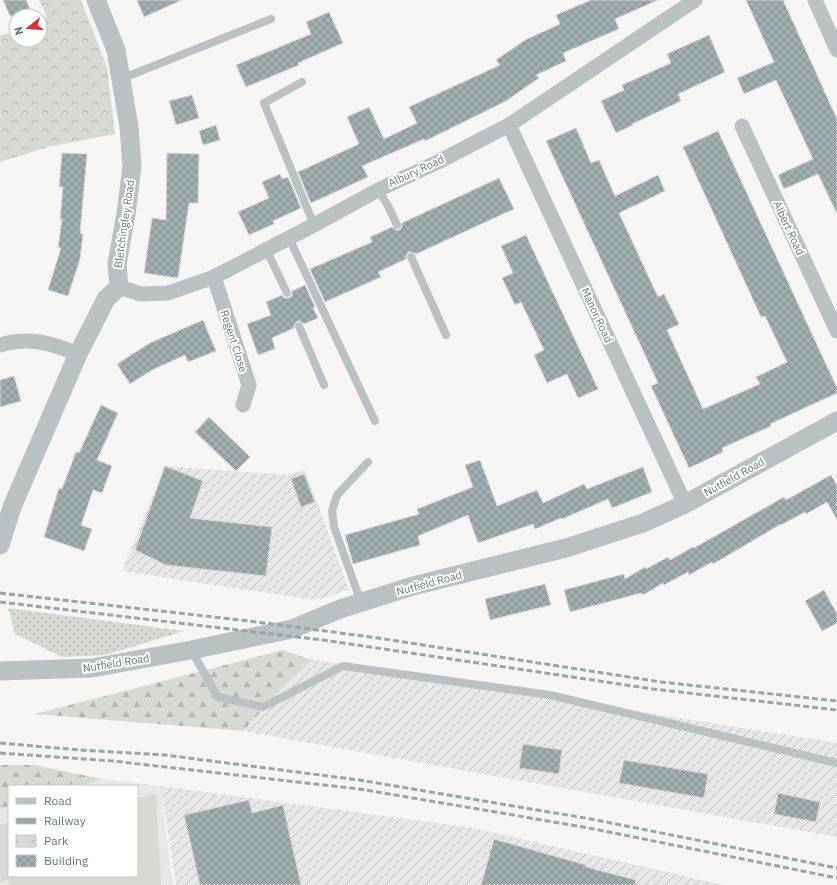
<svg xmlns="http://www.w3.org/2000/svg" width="837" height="885" font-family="'IBM Plex Sans',sans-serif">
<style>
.built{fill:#e6e7e6}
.industrial{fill:url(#industrial-furrows)}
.grass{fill:url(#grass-dots)}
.forest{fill:url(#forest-firs)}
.park{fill:url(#park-crowns)}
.pitch{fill:#d7dad2}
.building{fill:url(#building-cross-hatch);stroke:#d7d7d5}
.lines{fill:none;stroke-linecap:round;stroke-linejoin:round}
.service{stroke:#bac1c2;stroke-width:8}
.minor{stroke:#bac1c2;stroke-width:15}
.tertiary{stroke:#bac1c2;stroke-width:19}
.rail{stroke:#9aa5a7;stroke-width:3;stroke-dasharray:6 3;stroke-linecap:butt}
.labels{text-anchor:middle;stroke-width:4;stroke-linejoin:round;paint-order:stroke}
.street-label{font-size:11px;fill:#62797c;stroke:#fff}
</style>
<defs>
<pattern id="industrial-furrows" width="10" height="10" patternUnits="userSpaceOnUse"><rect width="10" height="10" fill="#e6e7e6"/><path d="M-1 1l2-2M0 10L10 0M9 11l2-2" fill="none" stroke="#bec0bf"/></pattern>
<pattern id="grass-dots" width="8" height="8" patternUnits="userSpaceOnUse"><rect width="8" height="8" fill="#d7dad2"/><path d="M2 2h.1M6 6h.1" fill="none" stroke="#b2b6af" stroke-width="1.8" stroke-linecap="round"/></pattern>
<pattern id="forest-firs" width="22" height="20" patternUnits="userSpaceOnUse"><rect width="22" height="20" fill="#d7dad2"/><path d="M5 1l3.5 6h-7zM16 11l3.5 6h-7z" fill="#b2b6af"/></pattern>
<pattern id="park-crowns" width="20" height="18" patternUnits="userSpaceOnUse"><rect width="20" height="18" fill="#d7dad2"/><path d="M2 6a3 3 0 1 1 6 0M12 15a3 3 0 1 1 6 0" fill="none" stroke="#b2b6af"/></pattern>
<pattern id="building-cross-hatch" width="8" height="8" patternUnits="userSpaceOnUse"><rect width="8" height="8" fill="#a1aeb0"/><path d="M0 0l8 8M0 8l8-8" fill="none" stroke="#879294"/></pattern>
</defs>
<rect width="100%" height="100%" fill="#f6f5f3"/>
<!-- built -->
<path class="built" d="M102 779 161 786 166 833 173 885H0V809L9 806V876H137V786H80Z"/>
<!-- industrial -->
<g class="industrial">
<path d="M165 466 286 475 305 470 349 590 315 600 122 571Z"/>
<path d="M309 659 837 743V837L243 731Z"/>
<path d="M161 786 473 828 724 885H176Z"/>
</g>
<!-- grass -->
<path class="grass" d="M8 608 184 631 105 655 62 657 15 634Z"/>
<!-- forest -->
<g class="forest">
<path d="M283 650 309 659 243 731 35 714Z"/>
<path d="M0 765H35L102 779 80 786H9V806L0 809Z"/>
</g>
<!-- park -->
<path class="park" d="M39 0H81L107 68 115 134 48 147 0 162V36L16 31V40H40V20L47 17Z"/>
<!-- pitch -->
<path class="pitch" d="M156 794 161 885H10L7 880 0 883V824L9 823V876H137V798Z"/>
<!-- building -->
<g class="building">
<path d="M3 0H26L33 16H10Z"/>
<path d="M137 0H182L144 17Z"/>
<path d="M591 0H658L615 19 619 29 563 53 566 61 536 75 539 78 506 101 425 141 424 139 362 166 368 177 311 203 298 172 359 144 347 117 369 107 384 139 417 123 409 107 500 65 496 60 525 40 560 24 556 15Z"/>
<path d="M746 0H783L837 119V214L818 174 784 189 778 175 813 159 776 80 744 94 737 78 774 62Z"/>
<path d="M329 12 343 43 298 63 299 65 246 87 236 65 311 34 306 22Z"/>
<path d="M709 35 725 72 678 94 681 101 632 124 633 125 616 133 601 101 624 90 622 85 671 63 667 54Z"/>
<path d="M192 95 199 118 176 125 169 101Z"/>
<path d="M216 125 220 140 203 145 199 131Z"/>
<path d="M576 128 591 163 599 160 615 196 658 175 665 191 619 213 658 297 664 294 679 324 667 330 703 409 760 384 756 377 787 362 765 316 761 317 683 147 718 131 837 388V393L770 424 771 426 722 448 723 452 689 468 651 386 658 383 546 141Z"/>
<path d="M62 153 87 154 80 233 83 234 80 259 68 296 48 290 61 248H58L62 219H60L63 187H59Z"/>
<path d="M167 153 199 154 198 203H189L178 278 144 273 152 218 166 220Z"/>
<path d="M280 174 282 179 288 177 301 208 273 221 274 224 249 235 238 212 269 198 262 182Z"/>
<path d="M499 178 514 209 416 254 412 252H408L406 256V259L378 272 381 277 325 302 310 269 372 242 370 237 392 227 396 230H400L402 226V223Z"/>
<path d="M526 235 598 389 578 398 567 374 547 383 534 355 544 350 521 302 515 305 502 278 513 273 501 246Z"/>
<path d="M305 285 315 307 313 308 318 318 304 324 300 321H297L294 325V328L272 338 275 349 258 355 247 324 271 315 266 302 282 295 284 298H289L292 296V291Z"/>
<path d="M203 320 216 351 188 362 185 355 152 370 130 384 117 364 150 343Z"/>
<path d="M14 376 21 401 0 407V380Z"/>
<path d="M101 405 118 413 97 460 112 466 102 493 93 490 81 525 92 529 84 551 44 537 59 488 62 489 76 452 79 453Z"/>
<path d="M209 417 250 457 236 471 195 432Z"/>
<path d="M480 460 497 506 537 490 543 503 584 484 587 489 643 467 652 492 612 508 608 499 562 519 561 518 535 529 533 524 478 543 468 515 418 536 420 545 353 564 345 535 419 514 417 509 473 487 465 465Z"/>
<path d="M165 466 203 481 190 518 272 527 266 576 166 565 135 550Z"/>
<path d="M304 474 315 502 301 507 291 479Z"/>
<path d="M831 475 837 486V520L827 502 806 514 805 512 781 525V524L713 564 712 562 689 575 688 572 664 585 663 583 643 595 641 593 570 612 564 590 624 574 625 579 645 567 646 569 668 557 670 560 693 547 694 548 784 497 786 500Z"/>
<path d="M545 584 551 605 490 620 485 599Z"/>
<path d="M824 590 837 614V623L822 631 805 601Z"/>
<path d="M523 744 562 750 559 774 519 768Z"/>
<path d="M624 760 708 774 704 798 619 783Z"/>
<path d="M778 793 820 802 816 822 774 814Z"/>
<path d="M249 800 252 813 283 805 301 885H200L184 815Z"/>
<path d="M494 839 586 865V867L636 880 635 885H481Z"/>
</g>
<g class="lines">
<!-- service -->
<g class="service">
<path d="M121 79 271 19"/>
<path d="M302 82 264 103 314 225"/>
<path d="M378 190 388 206 397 225"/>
<path d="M289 238 375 421"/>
<path d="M266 249 287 293"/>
<path d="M411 257 446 335"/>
<path d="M299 326 324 385"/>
<path d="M361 602 334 527 332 511 337 495 368 462"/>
<path d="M191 650 218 697 263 707 343 666 550 695 837 763"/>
</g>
<!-- minor -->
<g class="minor">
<path d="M815 0 837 50"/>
<path d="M509 125 685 504"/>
<path d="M742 126 837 331"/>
<path d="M214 277 249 385 243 405"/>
<path d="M119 287 141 294 168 293 214 277 314 225 378 190 440 161 509 125 695 0"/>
<path d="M0 345C29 336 51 343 78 354"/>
</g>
<!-- tertiary -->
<g class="tertiary">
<path d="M0 545 12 507 78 354 106 299 119 287 117 264 126 214 132 166 129 127 116 50 96 0"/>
<path d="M0 671 92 668 191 650 292 629 340 609 413 586 566 548 643 523 685 504 837 421"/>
</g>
<!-- rail -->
<g class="rail">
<path d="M0 593 249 621 378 638 661 682 837 701"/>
<path d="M0 602 323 640 653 689 837 710"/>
<path d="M0 743 80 750 165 755 359 780 591 819 837 868"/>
<path d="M0 753 113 761 359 789 478 809 594 829 837 878"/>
</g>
</g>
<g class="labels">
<!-- street labels -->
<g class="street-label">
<text transform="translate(416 171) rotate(-25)" y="4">Albury Road</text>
<text transform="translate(124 224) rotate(-82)" y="4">Bletchingley Road</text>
<text transform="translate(789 228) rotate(65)" y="4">Albert Road</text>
<text transform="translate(597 315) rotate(65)" y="4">Manor Road</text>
<text transform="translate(234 341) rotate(72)" y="4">Regent Close</text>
<text transform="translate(734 477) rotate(-29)" y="4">Nutfield Road</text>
<text transform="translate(429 583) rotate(-15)" y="4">Nutfield Road</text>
<text transform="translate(116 663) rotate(-9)" y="4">Nutfield Road</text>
</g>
</g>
<!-- legend -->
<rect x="8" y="785" width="130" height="92" fill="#ffffff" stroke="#c0c9cb"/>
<rect x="16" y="798" width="20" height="6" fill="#bac1c2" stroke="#c0c9cb"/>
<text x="44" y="805" font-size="12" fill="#62797c">Road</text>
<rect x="16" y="818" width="20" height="6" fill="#9aa5a7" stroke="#c0c9cb"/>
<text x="44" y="825" font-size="12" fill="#62797c">Railway</text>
<rect x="16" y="835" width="20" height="12" fill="url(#park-crowns)" stroke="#c0c9cb"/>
<text x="44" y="845" font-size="12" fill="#62797c">Park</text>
<rect x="16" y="855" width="20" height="12" fill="url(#building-cross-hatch)" stroke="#c0c9cb"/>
<text x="44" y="865" font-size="12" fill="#62797c">Building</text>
<!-- north arrow -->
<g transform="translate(28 28) rotate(253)"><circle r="19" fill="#ffffff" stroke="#c0c9cb"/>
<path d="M0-3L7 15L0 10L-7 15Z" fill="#d92f3a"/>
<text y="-6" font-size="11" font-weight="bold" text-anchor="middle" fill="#62797c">N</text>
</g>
</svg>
